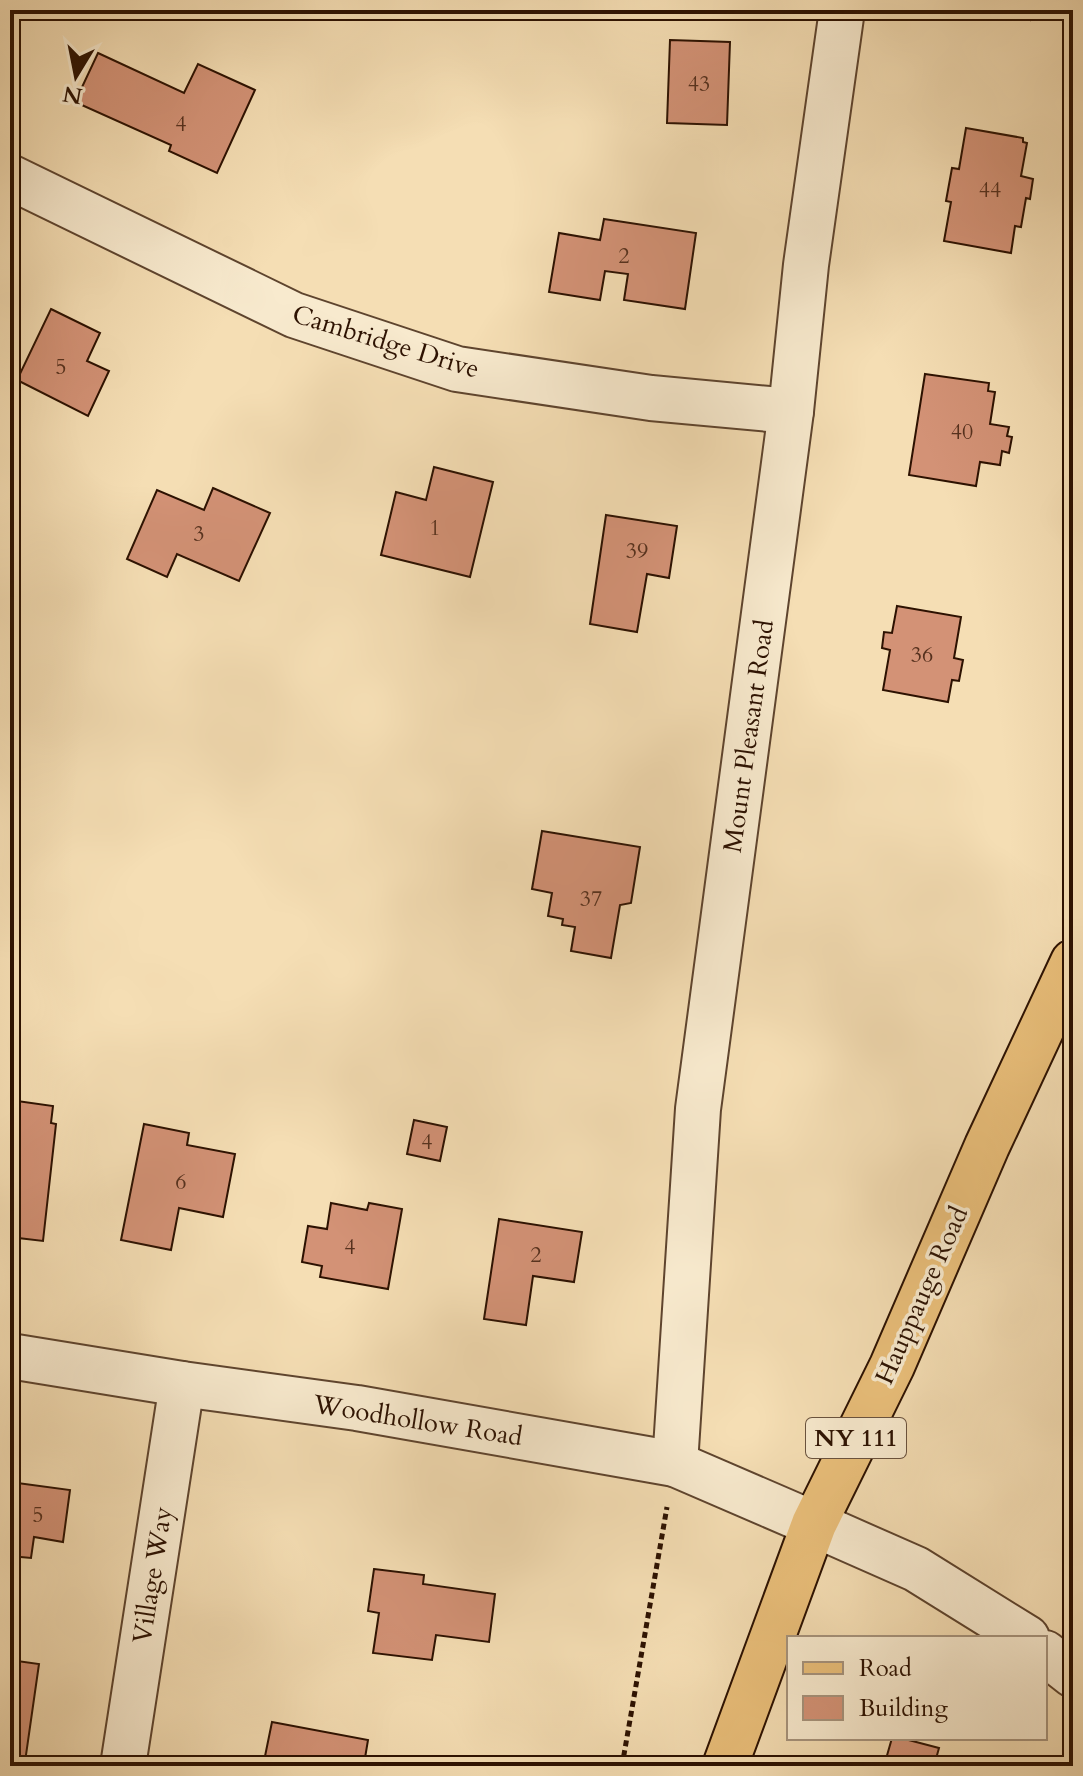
<svg xmlns="http://www.w3.org/2000/svg" width="1083" height="1776" font-family="Cardo,serif">
<style>
.building{fill:#d39276;stroke:#2c1101;stroke-width:2}
.lines{fill:none;stroke-linecap:round;stroke-linejoin:round}
.minor-casing{stroke:#5e442e;stroke-width:48}
.tertiary-casing{stroke:#5e442e;stroke-width:48}
.primary-casing{stroke:#2c1101;stroke-width:48}
.path{stroke:#2c1101;stroke-width:5;stroke-dasharray:6 4;stroke-linecap:butt}
.minor{stroke:#f8eace;stroke-width:44}
.tertiary{stroke:#f8eace;stroke-width:44}
.primary{stroke:#eabf7a;stroke-width:44}
.labels{text-anchor:middle;stroke-width:7;stroke-linejoin:round;paint-order:stroke}
.number-label{font-size:22px;fill:#56311e}
.shield{fill:#f8eace;stroke:#69523e;stroke-width:2}
.shield-label{font-size:24px;font-weight:bold;fill:#2c1101}
.street-label{font-size:26px;fill:#2c1101;stroke:#f8eace}
</style>
<rect width="100%" height="100%" fill="#f5deb4"/>
<filter id="stains"><feTurbulence type="fractalNoise" baseFrequency=".0025" numOctaves="4"/><feColorMatrix values="0 0 0 0 .2 0 0 0 0 .09 0 0 0 0 .02 0 0 0 .5 -.17"/></filter>
<radialGradient id="worn" r=".72"><stop offset=".6" stop-color="#630" stop-opacity="0"/><stop offset="1" stop-color="#630" stop-opacity=".3"/></radialGradient>
<!-- building -->
<g class="building">
<path d="M966 10H1031L1030 20Z"/>
<path d="M670 40 730 42 727 125 667 123Z"/>
<path d="M98 53 184 93 198 64 255 90 217 173 169 151 171 145 75 102Z"/>
<path d="M966 128 1023 138V142L1027 143 1021 176 1033 179 1030 199 1026 198 1021 227 1015 226 1011 253 944 241 951 202 946 201 952 168 959 169Z"/>
<path d="M604 219 696 233 685 309 624 300 628 274 605 271 600 300 549 292 559 233 600 240Z"/>
<path d="M51 309 100 333 87 361 109 371 88 416 17 380Z"/>
<path d="M925 374 989 383 988 391 995 392 990 424 1009 427 1007 436 1012 437 1009 453 1002 451 1000 465 980 462 976 486 909 475Z"/>
<path d="M434 467 493 482 470 577 381 555 396 492 426 500Z"/>
<path d="M213 488 270 513 239 581 177 554 167 577 127 559 157 490 204 510Z"/>
<path d="M606 515 677 526 669 578 647 574 637 632 590 624Z"/>
<path d="M897 606 961 617 954 658 963 660 959 681 952 680 948 702 883 690 890 650 882 648 884 632 892 633Z"/>
<path d="M542 831 640 847 631 903 620 905 611 958 571 951 575 927 562 925 563 919 548 916 552 893 532 889Z"/>
<path d="M10 1100 53 1106 51 1123 56 1124 43 1241 10 1237Z"/>
<path d="M414 1120 447 1127 440 1161 407 1154Z"/>
<path d="M144 1124 189 1133 187 1145 235 1154 223 1217 179 1208 171 1250 121 1240Z"/>
<path d="M331 1203 367 1210 369 1203 402 1209 388 1289 320 1277 322 1266 302 1262 308 1226 327 1229Z"/>
<path d="M499 1219 582 1232 574 1282 533 1276 526 1325 484 1319Z"/>
<path d="M10 1482 70 1490 63 1542 34 1537 31 1558 10 1556Z"/>
<path d="M374 1569 424 1575 423 1584 495 1594 489 1642 436 1635 432 1660 373 1653 379 1613 368 1611Z"/>
<path d="M10 1660 39 1664 25 1762 10 1760Z"/>
<path d="M272 1722 368 1740 365 1758 379 1760 378 1766H263Z"/>
<path d="M892 1738H901L939 1748 934 1766H884Z"/>
</g>
<g class="lines">
<!-- minor casing -->
<g class="minor-casing">
<g id="minor">
<path d="M10 177 294 315 457 369 651 398 791 411"/>
<path d="M10 1356 182 1384 357 1408 675 1464"/>
<path d="M814 1524 916 1569 1027 1638"/>
<path d="M1045 1653 1073 1675"/>
<path d="M123 1766 182 1384"/>
</g>
</g>
<!-- tertiary casing -->
<g class="tertiary-casing">
<path id="tertiary" d="M814 1524 675 1464 698 1109 791 411 806 265 842 10"/>
</g>
<!-- primary casing -->
<g class="primary-casing">
<path id="primary" d="M725 1766 814 1524 892 1366 987 1146 1073 962"/>
</g>
<!-- path -->
<path class="path" d="M622 1766 667 1507"/>
<!-- minor -->
<use href="#minor" class="minor"/>
<!-- tertiary -->
<use href="#tertiary" class="tertiary"/>
<!-- primary -->
<use href="#primary" class="primary"/>
</g>
<g class="labels">
<!-- number labels -->
<g class="number-label">
<text x="699" y="91">43</text>
<text x="181" y="131">4</text>
<text x="990" y="197">44</text>
<text x="624" y="263">2</text>
<text x="61" y="374">5</text>
<text x="962" y="439">40</text>
<text x="435" y="535">1</text>
<text x="199" y="541">3</text>
<text x="637" y="558">39</text>
<text x="922" y="662">36</text>
<text x="591" y="906">37</text>
<text x="427" y="1149">4</text>
<text x="181" y="1189">6</text>
<text x="350" y="1254">4</text>
<text x="536" y="1262">2</text>
<text x="38" y="1522">5</text>
</g>
<!-- shield labels -->
<rect class="shield" x="806" y="1418" width="100" height="40" rx="6"/>
<g class="shield-label">
<text x="856" y="1446">NY 111</text>
</g>
<!-- street labels -->
<g class="street-label">
<text transform="translate(386 341) rotate(17)" y="9">Cambridge Drive</text>
<text transform="translate(748 736) rotate(-82)" y="9">Mount Pleasant Road</text>
<text transform="translate(921 1295) rotate(-66)" y="9">Hauppauge Road</text>
<text transform="translate(418 1420) rotate(9)" y="9">Woodhollow Road</text>
<text transform="translate(152 1575) rotate(-81)" y="9">Village Way</text>
</g>
</g>
<!-- margin -->
<rect width="1083" height="1776" fill="none" stroke="#f5deb4" stroke-width="40"/>
<rect x="12" y="12" width="1059" height="1752" fill="none" stroke="#2c1101" stroke-width="4"/>
<rect x="20" y="20" width="1043" height="1736" fill="none" stroke="#2c1101" stroke-width="2"/>
<!-- legend -->
<rect x="787" y="1636" width="260" height="104" fill="#f8eace" stroke="#a6937c" stroke-width="2"/>
<rect x="803" y="1662" width="40" height="12" fill="#eabf7a" stroke="#a6937c" stroke-width="2"/>
<text x="859" y="1676" font-size="24" fill="#2c1101">Road</text>
<rect x="803" y="1696" width="40" height="24" fill="#d39276" stroke="#a6937c" stroke-width="2"/>
<text x="859" y="1716" font-size="24" fill="#2c1101">Building</text>
<!-- north arrow -->
<g transform="translate(76 76) rotate(190)" stroke="#f8eace" stroke-width="6" paint-order="stroke">
<path d="M0-6L14 30L0 20L-14 30Z" fill="#2c1101"/>
<text y="-12" font-size="22" font-weight="bold" text-anchor="middle" fill="#2c1101">N</text>
</g>
<rect width="100%" height="100%" filter="url(#stains)"/>
<rect width="100%" height="100%" fill="url(#worn)"/>
</svg>
